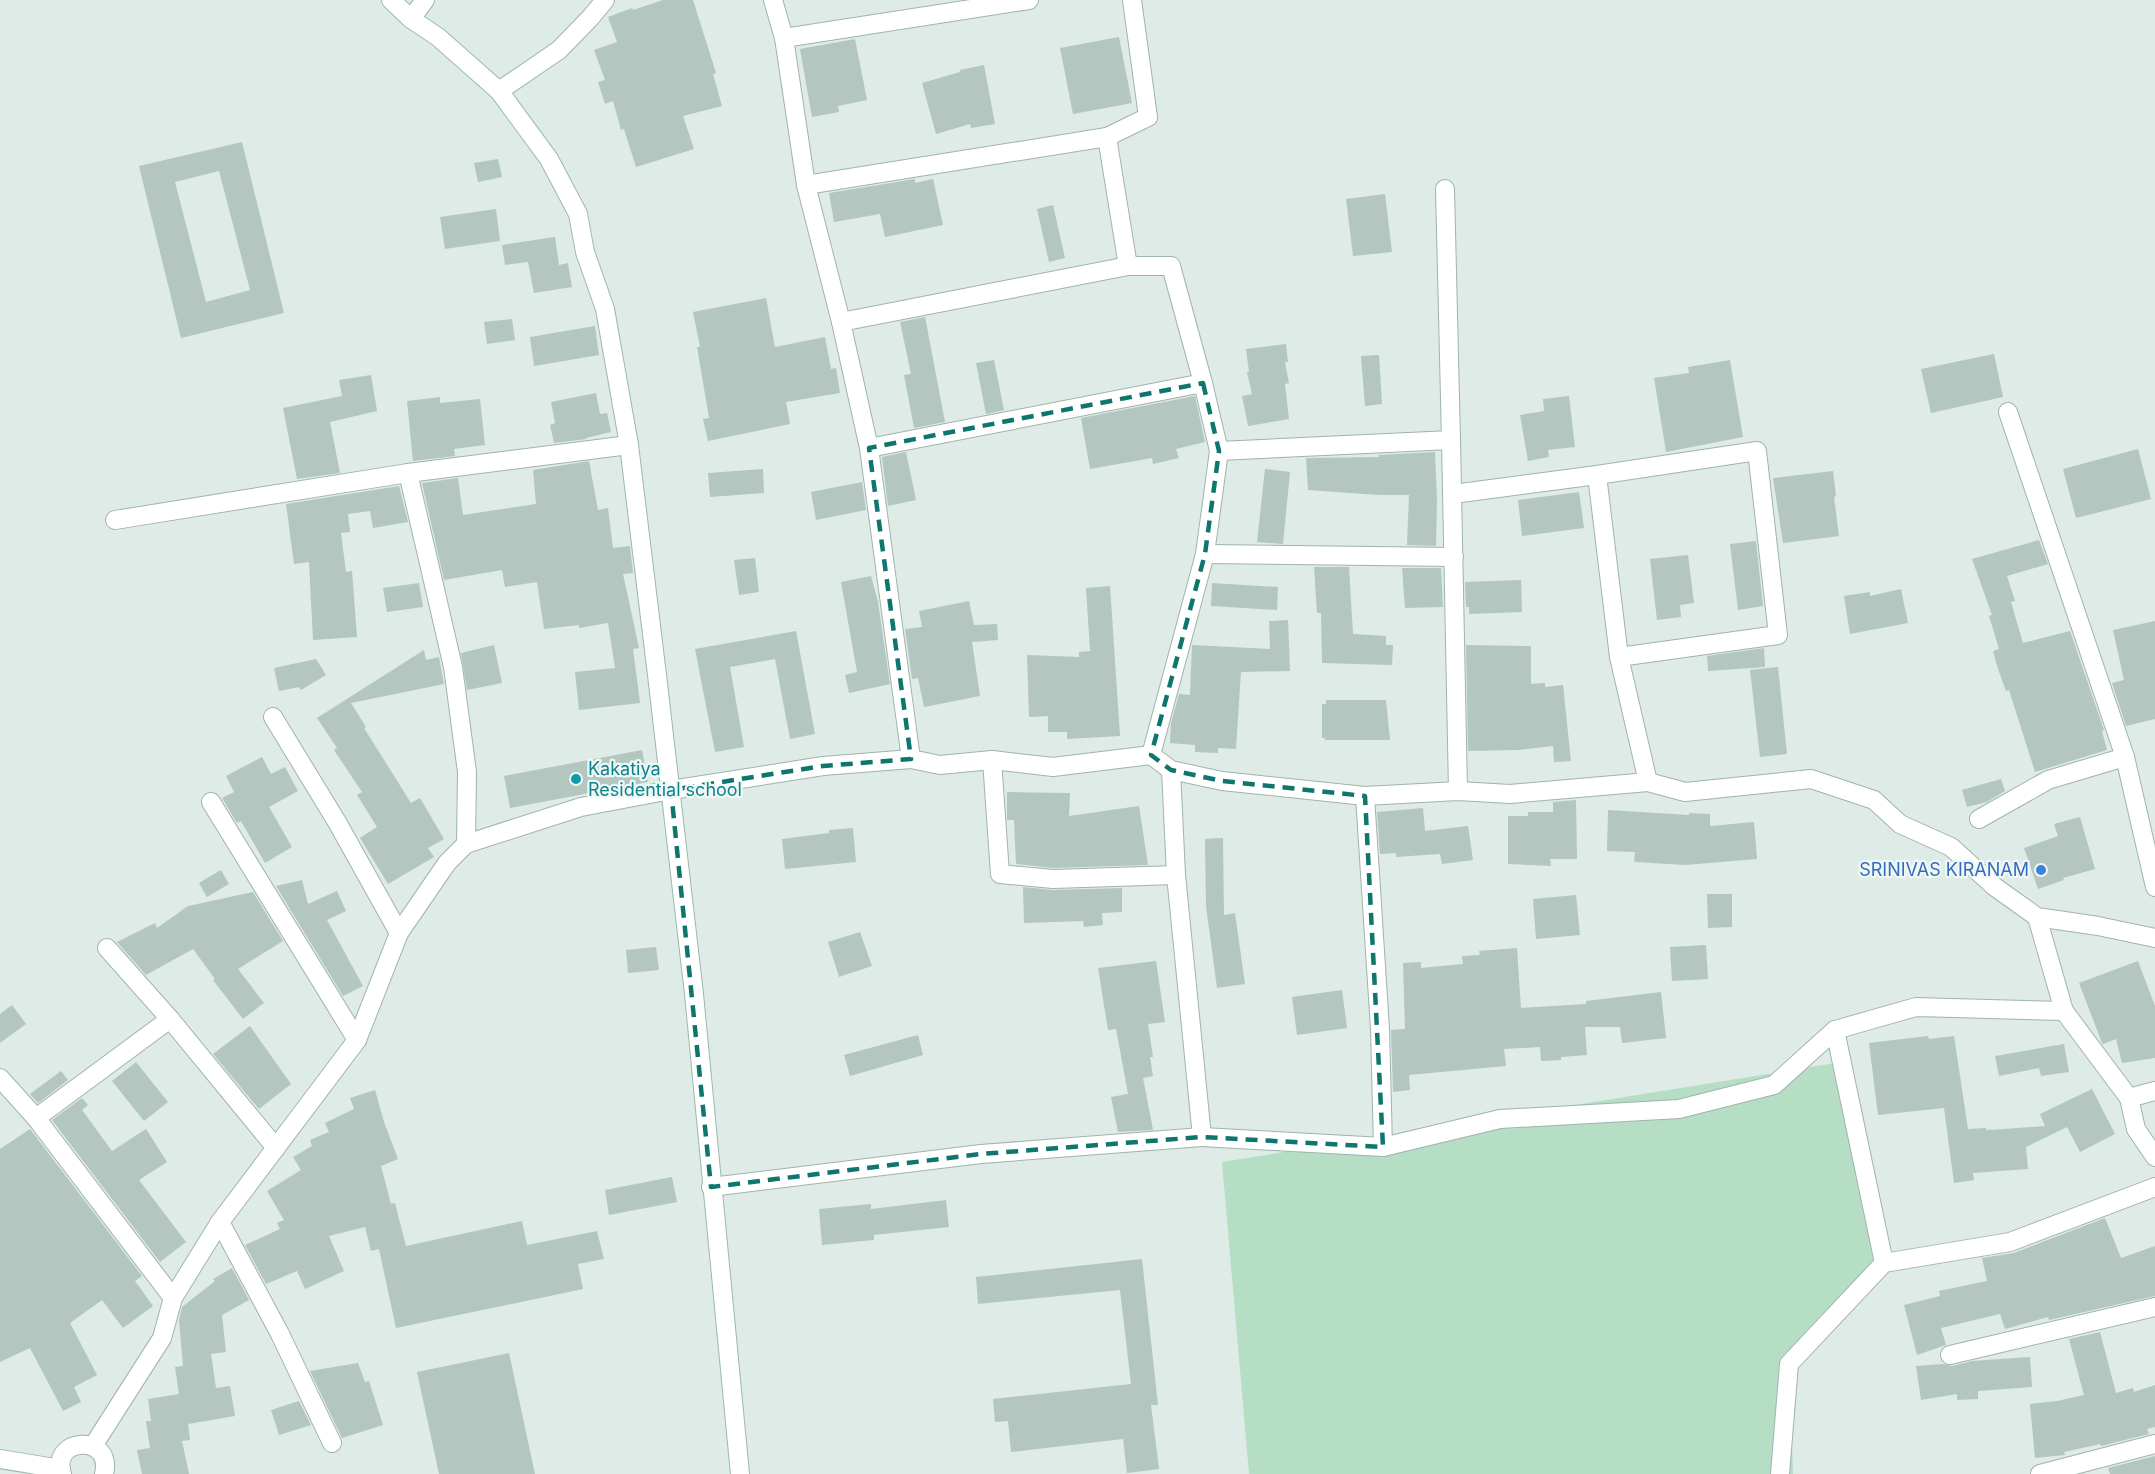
<svg xmlns="http://www.w3.org/2000/svg" width="2155" height="1474" font-family="Inter,sans-serif">
<style>
.green{fill:#b5dec5}
.building{fill:#b3c6c0;fill-rule:evenodd}
.lines{fill:none;stroke-linecap:round;stroke-linejoin:round}
.minor-casing{stroke:#a1b3af;stroke-width:20}
.secondary-casing{stroke:#9cb8b1;stroke-width:20}
.minor{stroke:#fff;stroke-width:18}
.secondary{stroke:#fff;stroke-width:18}
.marked{fill:none;stroke:#0f766e;stroke-width:4.5;stroke-dasharray:12 8;stroke-linejoin:round}
.culture-dot{fill:#0f9aa8;stroke:#eff8f4;stroke-width:2}
.shop-dot{fill:#3f7fe0;stroke:#eff8f4;stroke-width:2}
.labels{text-anchor:middle;stroke-width:4.5;stroke-linejoin:round;paint-order:stroke}
.culture-label{font-size:18px;fill:#0d838f;stroke:#eff8f4;text-anchor:start}
.shop-label{font-size:18px;fill:#366cbe;stroke:#eff8f4;text-anchor:end}
</style>
<rect width="100%" height="100%" fill="#deebe7"/>
<!-- green -->
<path class="green" d="M1842 1062 1884 1263 1789 1364 1793 1474H1249L1222 1162Z"/>
<!-- building -->
<g class="building">
<path d="M663 0H693L716 73 713 74 722 106 683 116 694 149 636 167 624 129 621 130 613 101 605 104 598 82 605 80 594 50 617 42 608 17 632 8 633 10Z"/>
<path d="M1119 37 1132 103 1073 114 1060 48Z"/>
<path d="M855 39 867 100 838 106 839 112 812 117 800 49Z"/>
<path d="M984 65 995 124 971 128 970 124 936 134 922 83 960 72V70Z"/>
<path d="M242 142 284 313 181 338 139 166ZM219 171 250 290 206 302 175 182Z"/>
<path d="M498 159 502 177 478 182 474 163Z"/>
<path d="M915 179V183L933 179 943 225 885 237 880 214 834 222 829 193Z"/>
<path d="M1385 194 1392 252 1353 256 1346 199Z"/>
<path d="M1053 205 1065 258 1049 262 1037 209Z"/>
<path d="M496 209 500 241 445 249 440 217Z"/>
<path d="M555 237 559 265 568 263 572 287 534 293 528 262 505 265 502 245Z"/>
<path d="M766 298 775 347 825 337 831 369 836 368 840 393 786 402 790 424 708 441 703 419 709 418 697 347H700L693 312Z"/>
<path d="M925 317 945 422 914 428 904 375 911 374 900 322Z"/>
<path d="M512 319 515 340 487 344 484 322Z"/>
<path d="M595 326 599 355 534 366 530 337Z"/>
<path d="M1286 344 1288 362H1285L1289 383 1285 384 1289 419 1248 426 1242 396 1252 394 1247 372H1249L1246 349Z"/>
<path d="M1994 354 2003 397 1931 413 1921 369Z"/>
<path d="M1379 355 1382 404 1365 406 1361 356Z"/>
<path d="M994 360 1004 410 986 414 976 363Z"/>
<path d="M1730 360 1743 437 1666 452 1654 378 1689 373 1688 367Z"/>
<path d="M371 375 377 411 330 422 340 473 297 479 283 408 342 396 339 380Z"/>
<path d="M596 393 600 414 607 413 611 432 586 438V439L554 443 550 425 555 423 551 402Z"/>
<path d="M1195 396 1205 442 1176 449 1179 458 1153 464 1152 458 1090 469 1081 418Z"/>
<path d="M1569 396 1575 447 1548 450 1549 457 1528 461 1520 415 1544 411 1543 399Z"/>
<path d="M440 397V403L480 399 485 445 454 449 455 456 413 461 407 401Z"/>
<path d="M2138 449 2151 499 2076 518 2063 469Z"/>
<path d="M906 452 916 500 888 506 882 457Z"/>
<path d="M1435 452 1437 498 1436 546 1407 545 1409 495H1379L1308 490 1306 458 1379 457V455Z"/>
<path d="M589 461 598 510 608 508 613 548 630 546 633 573 623 574 639 648 633 649 640 703 579 710 575 672 615 668 608 623 579 628V625L544 629 537 582 505 587 502 570 444 580 422 483 458 478 463 515 536 504 533 470Z"/>
<path d="M763 469 764 493 710 497 708 473Z"/>
<path d="M1265 469 1290 472 1283 544 1257 542Z"/>
<path d="M1833 471 1836 496 1834 497 1839 536 1783 543 1773 478Z"/>
<path d="M862 482 866 510 816 520 811 492Z"/>
<path d="M399 486 408 522 373 528 370 511 348 514 350 532 341 533 346 572 352 571 357 637 313 640 309 562 294 564 286 504Z"/>
<path d="M1579 492 1584 528 1522 536 1518 500Z"/>
<path d="M2039 540 2048 564 2007 576 2015 601 2011 602 2023 643 2070 631 2104 730 2102 731 2107 750 2035 772 2009 690 2006 691 1998 669 1993 651 1999 649 1989 616 1992 615 1972 559Z"/>
<path d="M1756 541 1763 606 1738 610 1730 544Z"/>
<path d="M1688 555 1694 603 1680 605 1681 617 1657 620 1650 559Z"/>
<path d="M755 558 759 592 739 595 734 560Z"/>
<path d="M1314 567H1349L1353 634 1386 636V645H1393L1392 665 1322 663 1321 613H1317Z"/>
<path d="M1402 568H1441L1443 607 1405 608Z"/>
<path d="M871 576 878 602 890 684 849 693 845 675 857 672 841 582Z"/>
<path d="M1521 580 1522 612 1469 614V607H1466L1465 582Z"/>
<path d="M419 583 423 607 387 612 383 588Z"/>
<path d="M1212 583 1278 587 1277 610 1211 606Z"/>
<path d="M1110 586 1120 736 1067 739V732H1048V716L1029 717 1027 655 1079 657V652L1090 651 1086 588Z"/>
<path d="M1901 589 1908 623 1850 634 1844 596 1870 592V596Z"/>
<path d="M969 601 974 625 997 624 998 640 972 642 980 696 924 707 918 678 912 679 905 629 922 627 919 611Z"/>
<path d="M1288 620 1290 671 1241 672 1236 749 1218 748V753L1195 752V745L1170 743 1171 723 1179 694 1190 695 1192 645 1270 649 1269 621Z"/>
<path d="M2155 621V719L2126 726 2112 683 2124 680 2113 630Z"/>
<path d="M796 631 815 734 790 739 775 659 730 667 744 747 715 752 695 649Z"/>
<path d="M494 645 502 683 467 690 461 653Z"/>
<path d="M1466 645 1531 646V684L1545 683V687L1563 685 1571 761 1554 762 1553 746 1517 750 1468 751Z"/>
<path d="M1764 648 1765 667 1708 671 1707 656Z"/>
<path d="M424 650 426 660 439 657 444 684 351 703 366 727 364 728 411 803 420 798 444 839 428 848 434 857 388 884 360 838 377 827 357 795 362 792 334 750 337 748 317 718Z"/>
<path d="M316 659 326 675 301 690 299 687 279 691 274 668Z"/>
<path d="M1778 667 1787 754 1760 757 1750 670Z"/>
<path d="M1326 700H1386L1390 740H1325V738H1322V704H1326Z"/>
<path d="M642 750 648 782 510 808 504 776Z"/>
<path d="M262 757 271 774 285 767 298 791 269 807 292 847 265 863 241 821 237 823 222 798 234 792 226 776Z"/>
<path d="M2001 779 2005 791 1987 802 1967 807 1962 790Z"/>
<path d="M1007 792 1070 793 1069 816 1139 806 1148 865 1053 868 1016 864 1014 820H1007Z"/>
<path d="M1576 800 1577 859H1550L1551 866 1508 864V816H1528V812H1553V802Z"/>
<path d="M1423 808 1425 831 1468 826 1473 860 1442 864 1440 854 1396 857V853L1380 854 1377 812Z"/>
<path d="M1608 810 1689 815V813L1710 814V826L1754 822 1757 859 1685 865 1634 862 1635 852 1607 851Z"/>
<path d="M2080 817 2095 869 2063 878 2064 880 2038 889 2024 848 2058 836 2054 824Z"/>
<path d="M853 828 856 862 785 869 782 839 829 833V830Z"/>
<path d="M1223 838 1224 915 1235 913 1245 984 1217 988 1206 906 1205 839Z"/>
<path d="M221 870 229 884 207 897 199 883Z"/>
<path d="M302 880 308 904 337 891 346 911 327 920 363 986 343 996 276 886Z"/>
<path d="M1023 887 1053 890 1122 888V912L1102 913 1103 925 1084 927 1083 921 1024 923Z"/>
<path d="M253 892 283 941 238 969 264 1003 243 1019 213 980 215 979 193 949 146 975 117 942 155 923 157 928 188 906Z"/>
<path d="M1707 894H1732V927L1708 928Z"/>
<path d="M1576 895 1580 935 1536 939 1533 899Z"/>
<path d="M860 932 872 966 839 977 828 942Z"/>
<path d="M1706 945 1708 979 1672 981 1670 947Z"/>
<path d="M656 947 659 970 628 973 626 950Z"/>
<path d="M1517 948 1521 1008 1586 1004V1001L1661 992 1666 1038 1622 1043 1620 1027H1585L1587 1055 1561 1057V1060L1541 1061 1540 1047 1504 1049 1506 1066 1409 1075 1410 1090 1393 1092 1391 1030 1405 1029 1403 963 1421 962V968L1463 964 1462 956 1480 955 1479 951Z"/>
<path d="M1156 961 1165 1022 1148 1024 1153 1057H1150L1153 1076 1143 1078 1153 1130 1118 1132 1111 1097 1128 1094 1116 1029 1108 1030 1098 968Z"/>
<path d="M2138 961 2155 1006V1058L2122 1063 2116 1039 2103 1044 2102 1043 2079 983Z"/>
<path d="M1342 990 1347 1028 1297 1035 1292 997Z"/>
<path d="M12 1005 26 1024 0 1043V1014Z"/>
<path d="M250 1026 291 1084 259 1109 213 1054Z"/>
<path d="M918 1035 923 1055 850 1076 844 1055Z"/>
<path d="M1928 1036 1929 1039 1954 1036 1968 1129 1986 1128V1130L2004 1129 2045 1126 2040 1114 2092 1089 2115 1134 2080 1152 2067 1127 2026 1147 2028 1169 1973 1173 1974 1180 1954 1183 1944 1108 1878 1115 1869 1043Z"/>
<path d="M2064 1044 2069 1072 2041 1076 2039 1068 1999 1076 1995 1056Z"/>
<path d="M136 1062 168 1102 144 1121 112 1081Z"/>
<path d="M61 1071 68 1080 38 1103 30 1094Z"/>
<path d="M375 1090 384 1122 398 1159 381 1166 391 1204 395 1203 406 1246 522 1221 527 1245 597 1231 604 1259 578 1264 583 1289 396 1328 379 1249 371 1251 365 1227 329 1236 344 1271 305 1289 297 1271 266 1284 245 1245 280 1229 277 1223 284 1220 267 1191 301 1170 293 1157 312 1146 310 1140 329 1132 325 1123 354 1109 350 1098Z"/>
<path d="M82 1098 88 1105 82 1110 112 1151 146 1129 167 1162 139 1180 186 1242 160 1262 52 1120Z"/>
<path d="M30 1129 142 1276 135 1281 153 1306 123 1328 102 1300 70 1323 97 1375 74 1387 81 1402 63 1411 30 1348 0 1362V1149Z"/>
<path d="M672 1177 677 1202 609 1215 605 1190Z"/>
<path d="M946 1200 949 1227 874 1235V1240L822 1245 819 1209 871 1204V1209Z"/>
<path d="M2105 1218 2121 1258 2155 1246V1296L2049 1320 2048 1317 2005 1329 2000 1314 1941 1328 1946 1345 1917 1355 1904 1305 1940 1296 1939 1291 1987 1281 1982 1258 2014 1253Z"/>
<path d="M1142 1259 1158 1405H1151L1159 1469 1127 1473 1123 1439 1011 1452 1008 1421 995 1422 993 1399 1131 1384 1120 1290 978 1304 976 1277Z"/>
<path d="M232 1268 249 1300 222 1315 226 1352 211 1354 216 1388 230 1386 235 1416 188 1424 190 1440 182 1441 189 1474H142L137 1450 150 1448 146 1421H151L148 1399 179 1394 175 1367 183 1366 179 1320 182 1307 215 1281 213 1279Z"/>
<path d="M2100 1332 2116 1393 2133 1388 2134 1392 2155 1385V1427L2147 1429 2149 1434 2101 1446 2100 1444 2064 1452 2065 1455 2035 1458 2030 1404 2057 1401 2084 1395 2069 1339Z"/>
<path d="M509 1353 535 1474H439L417 1372Z"/>
<path d="M2030 1357 2032 1387 1978 1391V1399L1957 1400V1394L1921 1400 1916 1366 1943 1364 1952 1366 1972 1361Z"/>
<path d="M358 1363 365 1382 369 1381 383 1425 342 1438 310 1371Z"/>
<path d="M299 1401 311 1425 279 1435 271 1410Z"/>
<path d="M2155 1456V1474H2110L2108 1468Z"/>
</g>
<g class="lines">
<!-- minor casing -->
<g class="minor-casing">
<g id="minor">
<path d="M773 0 784 38 806 185 1107 137 1148 117 1132 0"/>
<path d="M411 19 425 0"/>
<path d="M784 38 1029 0"/>
<path d="M499 91 559 50 591 17 605 0"/>
<path d="M806 185 841 322 1128 266 1107 137"/>
<path d="M1445 189 1451 440"/>
<path d="M841 322 869 448 1203 383 1171 266H1128"/>
<path d="M2008 412 2125 757"/>
<path d="M869 448 911 759"/>
<path d="M1219 451 1451 440 1458 791"/>
<path d="M408 473 453 667 467 772 466 844"/>
<path d="M1597 475 1757 451 1778 635 1619 657"/>
<path d="M1453 494 1597 475 1619 657 1648 782"/>
<path d="M115 520 408 473 629 445"/>
<path d="M1205 554 1454 557"/>
<path d="M273 717 337 822 399 933"/>
<path d="M1151 755 1205 554 1219 451 1203 383"/>
<path d="M992 760 1000 874 1053 879 1176 875"/>
<path d="M1365 796 1380 1029 1383 1147"/>
<path d="M211 802 357 1040"/>
<path d="M1979 819 2048 780 2125 757 2155 887"/>
<path d="M2037 917 2064 1011 2129 1098 2136 1129 2155 1157"/>
<path d="M107 948 170 1019 276 1148"/>
<path d="M1835 1030 1884 1263"/>
<path d="M0 1078 36 1118 173 1298"/>
<path d="M2129 1098 2155 1091"/>
<path d="M36 1118 170 1019"/>
<path d="M1202 1137 1383 1147 1500 1119 1679 1109 1774 1085 1835 1030 1916 1007 2064 1011"/>
<path d="M711 1187 981 1154 1202 1137 1176 875 1171 770"/>
<path d="M220 1222 280 1334 332 1443"/>
<path d="M1950 1355 2155 1307"/>
<path d="M93 1446 162 1338 173 1298 220 1222 357 1040 399 933 447 863 466 844 581 807 671 790 823 766 911 759 940 765 992 760 1053 767 1151 755 1171 770 1222 781 1365 796 1458 791 1510 794 1648 782 1685 792 1811 779 1874 800 1900 824 1951 847 1995 887 2037 917 2098 926 2155 938"/>
<path d="M0 1459 61 1469"/>
<path d="M62 1474C49 1437 114 1433 104 1474"/>
<path d="M1780 1474 1789 1364 1884 1263 2010 1242 2155 1187"/>
<path d="M2040 1474 2155 1444"/>
</g>
</g>
<!-- secondary casing -->
<g class="secondary-casing">
<path id="secondary" d="M391 0 411 19 438 37 499 91 549 159 578 214 585 252 605 309 629 445 657 675 694 994 740 1474"/>
</g>
<!-- minor -->
<use href="#minor" class="minor"/>
<!-- secondary -->
<use href="#secondary" class="secondary"/>
</g>
<!-- marked area -->
<path class="marked" d="M1203 383 1219 451 1205 554 1151 755 1171 770 1222 781 1365 796 1383 1147 1202 1137 981 1154 711 1187 671 790 823 766 911 759 869 448Z"/>
<!-- markers -->
<circle class="culture-dot" cx="576" cy="779" r="6"/>
<circle class="shop-dot" cx="2041" cy="870" r="6"/>
<g class="labels">
<!-- culture labels -->
<g class="culture-label">
<text x="588" y="775">Kakatiya<tspan x="588" dy="21">Residential school</tspan></text>
</g>
<!-- shop labels -->
<g class="shop-label">
<text x="2029" y="876">SRINIVAS KIRANAM</text>
</g>
</g>
</svg>
